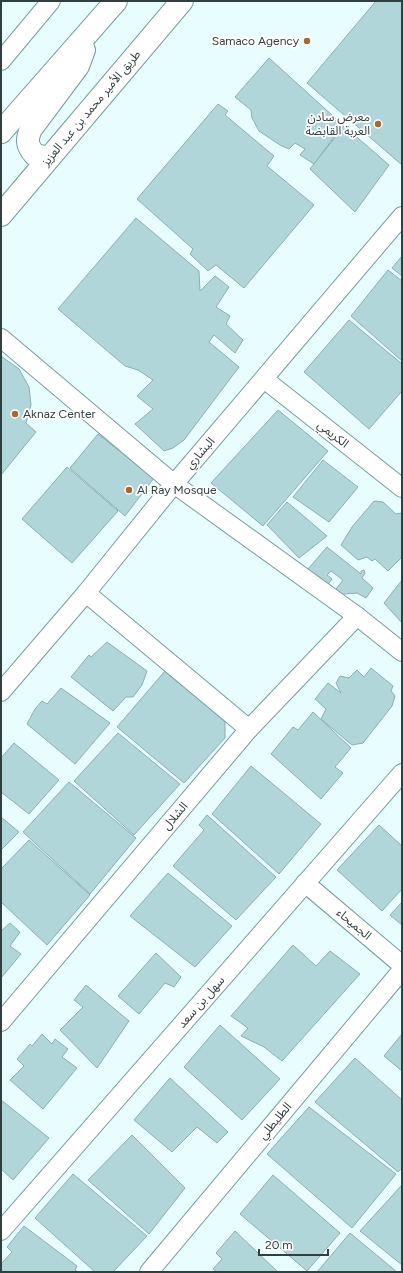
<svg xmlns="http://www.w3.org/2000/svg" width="403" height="1273" font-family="Figtree,'Noto Sans Arabic',sans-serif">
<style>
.building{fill:#b1d6d9;stroke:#8bafb2}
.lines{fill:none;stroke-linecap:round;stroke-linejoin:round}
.street-casing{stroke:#799da0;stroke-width:20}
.secondary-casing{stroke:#799da0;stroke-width:24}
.street{stroke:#fff;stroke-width:18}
.secondary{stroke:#fff;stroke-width:22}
.poi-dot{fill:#a86831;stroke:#fff;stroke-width:1.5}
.labels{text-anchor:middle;stroke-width:3.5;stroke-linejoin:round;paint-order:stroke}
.poi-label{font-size:12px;fill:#303f40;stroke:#fff;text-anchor:end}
.street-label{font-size:12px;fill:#303f40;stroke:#fff}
</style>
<rect width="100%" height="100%" fill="#e7fdff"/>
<!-- building -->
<g class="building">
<path d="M376 1H402V165L307 83Z"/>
<path d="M269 58 343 125 314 164 300 155 305 149 295 143 289 149 280 145 259 131 252 118 251 110 235 97Z"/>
<path d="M218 104 228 111 225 115 274 156 267 166 314 205 244 288 216 265 208 271 190 254 193 249 137 199Z"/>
<path d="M344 126 389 165 355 212 310 169Z"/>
<path d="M136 218 199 271 200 291 215 276 229 287 216 307 230 316 226 324 243 340 235 353 214 335 209 342 239 367 184 440 173 448 164 451 135 424 153 409 137 396 153 380 138 370 125 366 58 309Z"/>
<path d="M402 256V276L392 268Z"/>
<path d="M388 270 402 281V361L351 316Z"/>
<path d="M349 320 402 364V391L369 429 304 372Z"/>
<path d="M1 356 19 369 29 387 31 405 26 423 36 432 1 475Z"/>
<path d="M278 410 328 451 263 526 211 483Z"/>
<path d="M98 434 154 478 125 516 70 468Z"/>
<path d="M323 460 358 487 329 522 293 497Z"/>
<path d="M67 467 118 511 72 563 22 519Z"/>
<path d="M374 501 383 502 396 514 402 513V557L388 571 375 559 372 561 367 557 358 560 341 545 352 527Z"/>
<path d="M287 502 327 536 299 558 267 525Z"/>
<path d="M327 547 361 574V571L364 570 365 573 362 578 373 588 366 598 357 593 344 594 341 599 333 593 343 580 331 571 327 575 332 579 327 586 308 569Z"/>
<path d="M402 580V623L384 603Z"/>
<path d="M107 642 147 671 142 685 133 697H126L113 711 71 677 89 655 91 657Z"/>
<path d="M371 668 393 686 391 691 395 696 392 706 363 743 352 745 321 719 326 709 315 699 328 683 341 693 336 683 340 676 349 678 357 670 364 677Z"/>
<path d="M165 671 225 721V738L184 783 117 727Z"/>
<path d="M61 688 110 723 75 764 27 724 35 709 42 701 47 704Z"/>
<path d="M313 712 351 748 335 767 343 773 321 799 271 754 293 727 298 730Z"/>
<path d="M118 733 180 784 134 835 74 781Z"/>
<path d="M14 743 59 780 29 814 1 792V758Z"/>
<path d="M251 766 321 824 279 874 212 814Z"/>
<path d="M69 782 136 838 90 894 23 832Z"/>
<path d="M207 815 276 877 236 920 173 866 204 830 199 825Z"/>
<path d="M1 817 19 832 1 850Z"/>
<path d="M379 825 402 846V889L382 911 337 870Z"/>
<path d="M29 840 90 895 47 945 1 902V869Z"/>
<path d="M168 873 232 926 195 967 130 916Z"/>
<path d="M402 902V925L390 915Z"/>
<path d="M10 923 20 932 10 946 21 954 1 978V931Z"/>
<path d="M293 945 316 966 330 951 360 974 282 1061 264 1047 241 1036 248 1028 231 1016Z"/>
<path d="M156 953 181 977 174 987 165 983 139 1014 118 996Z"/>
<path d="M86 985 129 1021 97 1068 60 1030 83 1007 74 1000Z"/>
<path d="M220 1025 280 1079 242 1120 184 1067Z"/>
<path d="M42 1034 52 1044 55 1039 68 1049 62 1057 77 1068 43 1109 10 1080 24 1066 17 1059 30 1044 32 1046Z"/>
<path d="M402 1034V1071L384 1056Z"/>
<path d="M355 1058 402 1100V1168L398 1172 315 1102Z"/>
<path d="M170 1078 228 1132 217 1143 197 1127 172 1152 134 1120Z"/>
<path d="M1 1100 49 1138 13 1180 1 1169Z"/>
<path d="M309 1107 396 1174 352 1228 267 1154Z"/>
<path d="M132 1135 185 1188 149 1234 88 1180Z"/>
<path d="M73 1174 147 1236 113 1272H95L35 1218Z"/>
<path d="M273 1175 340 1233 307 1271 240 1214Z"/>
<path d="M401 1186 402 1187V1265L360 1231Z"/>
<path d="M24 1226 77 1266 75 1270 78 1272H1V1264L12 1252 7 1247Z"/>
<path d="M235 1231 278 1272H217L213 1269 222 1259 216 1253Z"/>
<path d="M350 1233 397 1272H317Z"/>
</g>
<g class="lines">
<!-- street casing -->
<g class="street-casing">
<g id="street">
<path d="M1 61 51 1"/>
<path d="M1 338 174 484 357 616 402 652"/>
<path d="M264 379 402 488"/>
<path d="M86 593 249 729"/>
<path d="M1 692 86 593 174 484 402 216"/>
<path d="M305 883 402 965"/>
<path d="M1 1022 249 729 357 616"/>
<path d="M1 1231 402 773"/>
<path d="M149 1272 402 970"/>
</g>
</g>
<!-- secondary casing -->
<g class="secondary-casing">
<g id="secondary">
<path d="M1 132 116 1"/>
<path d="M49 158 35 155C27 146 26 140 31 129L78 66 84 50"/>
<path d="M1 215 182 1"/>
</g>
</g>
<!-- street -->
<use href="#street" class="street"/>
<!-- secondary -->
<use href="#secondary" class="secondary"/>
</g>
<!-- markers -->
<g class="poi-dot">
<circle cx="307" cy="41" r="4"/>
<circle cx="378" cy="124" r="4"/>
<circle cx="15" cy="414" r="4"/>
<circle cx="129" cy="490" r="4"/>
</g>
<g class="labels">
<!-- poi labels -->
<g class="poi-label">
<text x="299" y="45">Samaco Agency</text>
<text x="370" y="121">معرض سادن<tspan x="370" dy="14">العربة القابضة</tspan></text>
<text x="23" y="418" text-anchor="start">Aknaz Center</text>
<text x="137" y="494" text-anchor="start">Al Ray Mosque</text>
</g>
<!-- street labels -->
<g class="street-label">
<text transform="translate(91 108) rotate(-50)" y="4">طريق الأمير محمد بن عبد العزيز</text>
<text transform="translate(333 434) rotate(38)" y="4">الكريمي</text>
<text transform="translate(200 453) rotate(-49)" y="4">البشاري</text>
<text transform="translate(175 816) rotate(-50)" y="4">الشلال</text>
<text transform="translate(354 924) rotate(40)" y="4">الجميحاء</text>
<text transform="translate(201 1002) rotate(-49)" y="4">سهل بن سعد</text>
<text transform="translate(275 1121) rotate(-50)" y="4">الطليطلي</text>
</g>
</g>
<!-- border -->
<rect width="403" height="1273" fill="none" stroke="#303f40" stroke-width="4"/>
<!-- scale -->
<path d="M259 1249v6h69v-6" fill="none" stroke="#303f40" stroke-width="2"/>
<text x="265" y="1249" font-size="12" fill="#303f40" stroke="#ffffff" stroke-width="3" paint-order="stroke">20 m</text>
</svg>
